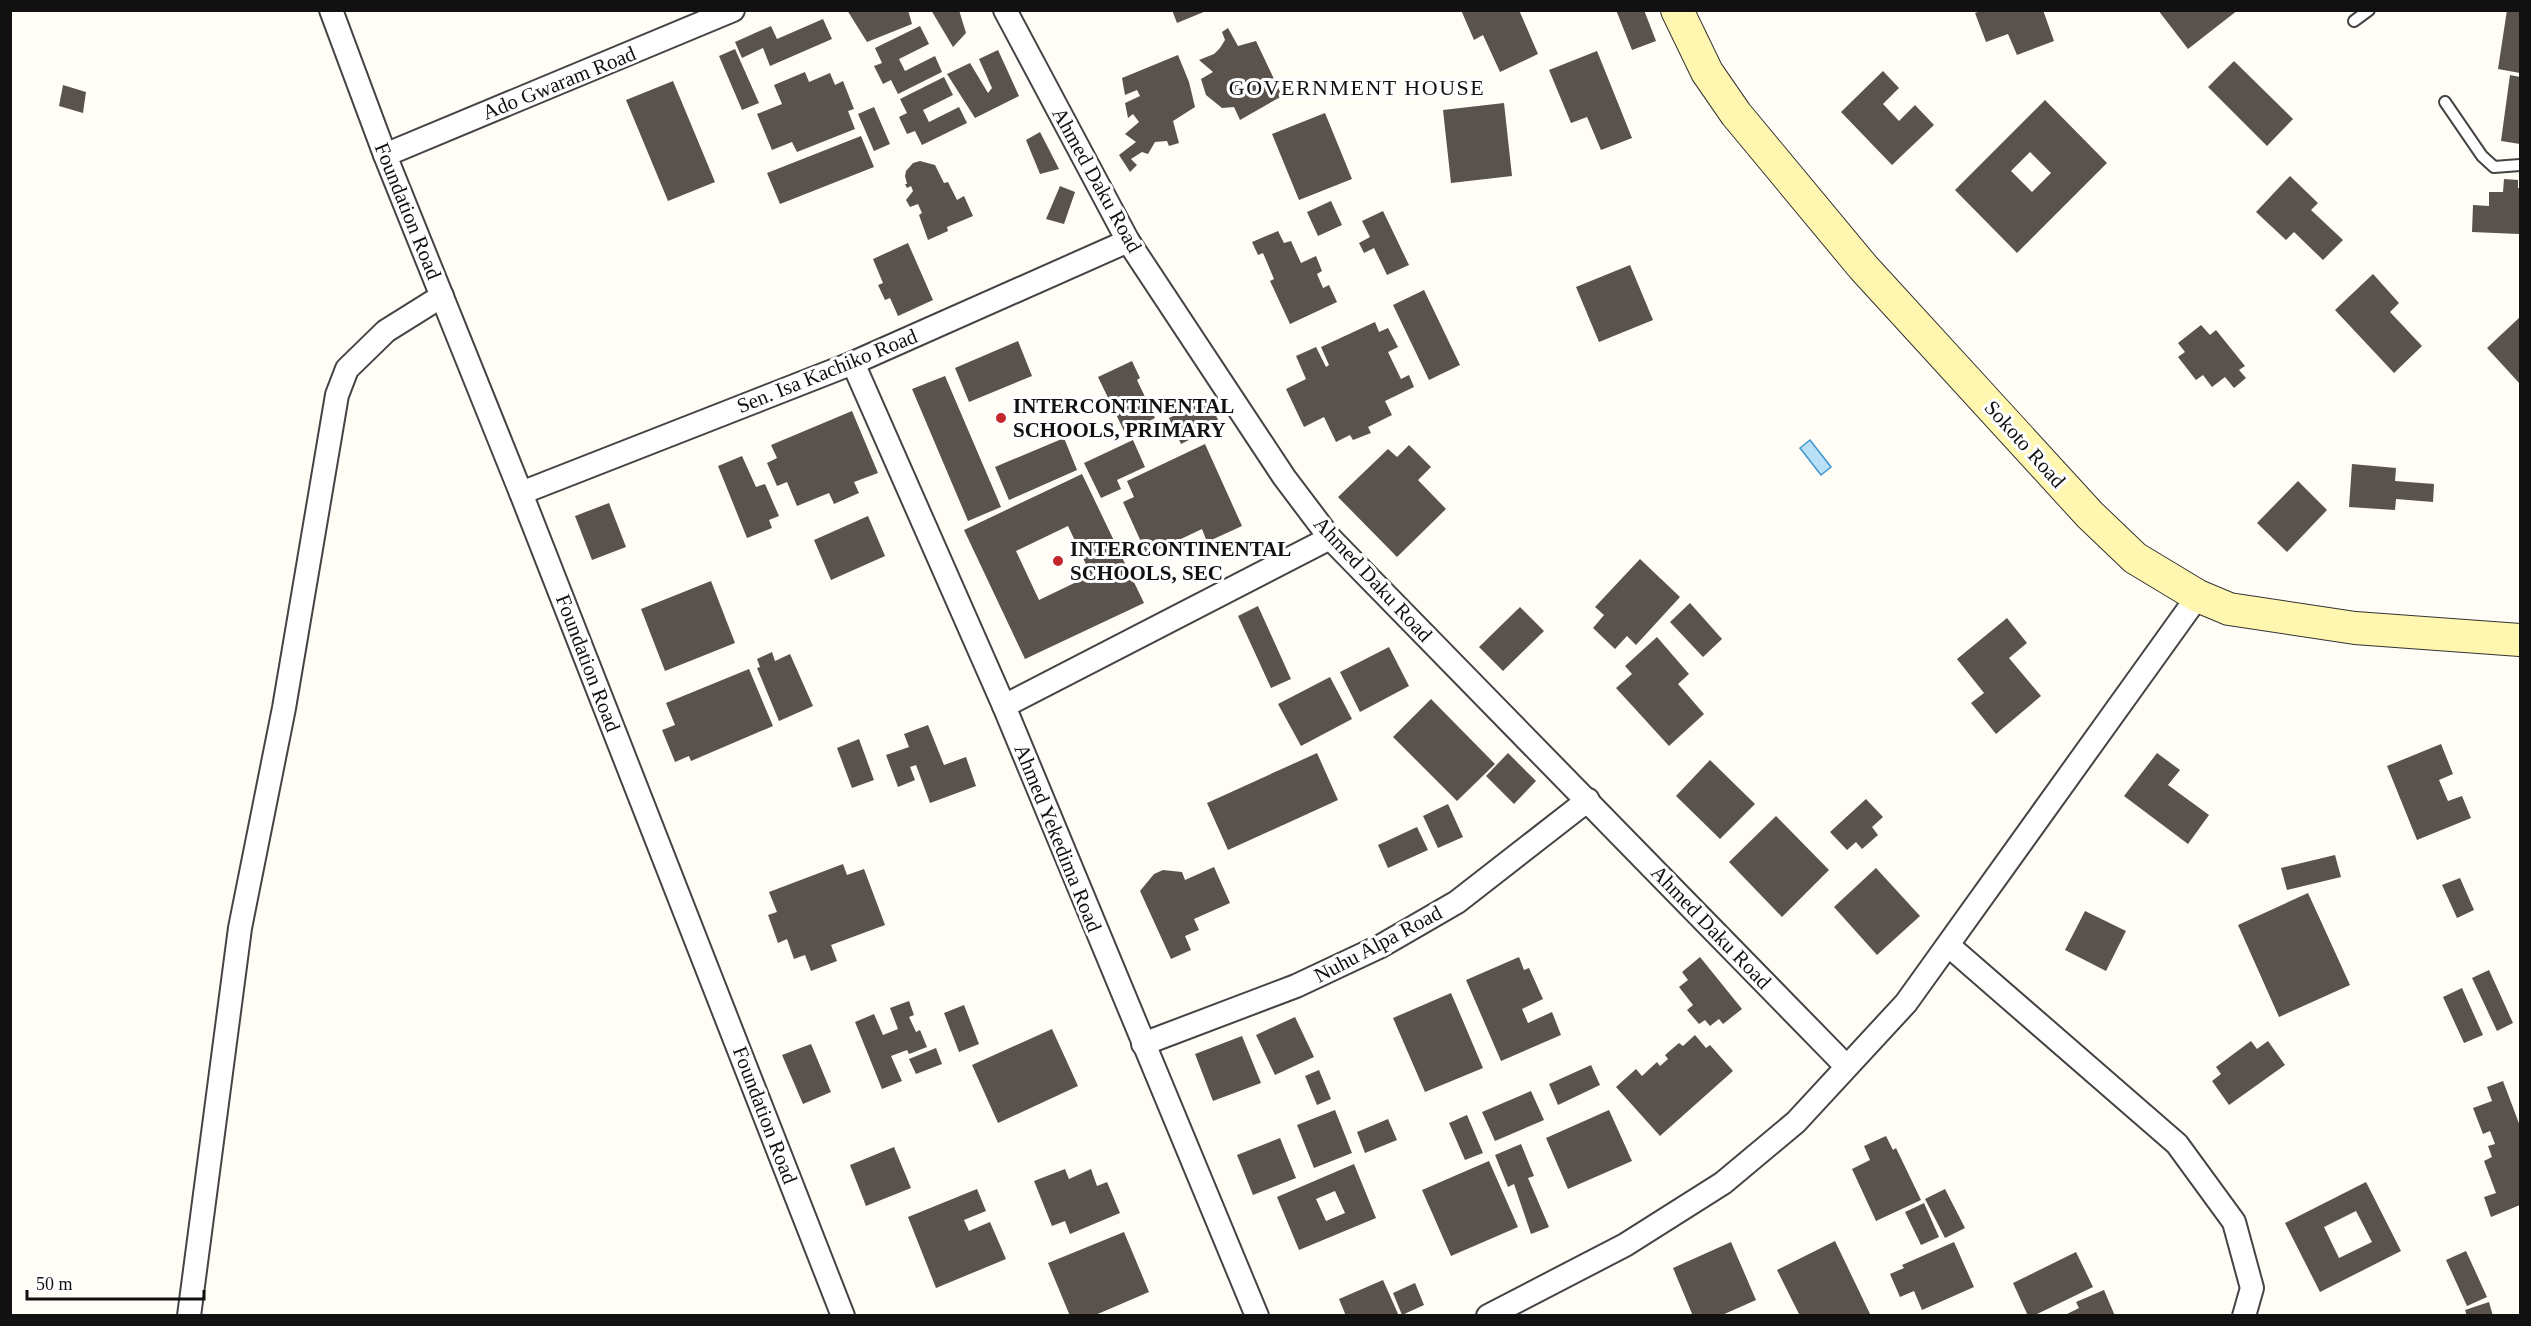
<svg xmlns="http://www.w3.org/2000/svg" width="2531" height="1326" font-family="Georgia,serif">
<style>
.water{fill:#b9e0f7;stroke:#3f96cf;stroke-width:1.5}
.building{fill:#5a524d;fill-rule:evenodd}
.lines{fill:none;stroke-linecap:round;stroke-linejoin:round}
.lane-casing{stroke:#444;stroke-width:14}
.street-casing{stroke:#444;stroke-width:26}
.secondary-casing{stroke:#333;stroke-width:34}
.lane{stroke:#fff;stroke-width:10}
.street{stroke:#fff;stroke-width:22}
.secondary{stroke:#fff6b0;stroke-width:32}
.poi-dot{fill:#c4262e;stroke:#fff;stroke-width:2}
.labels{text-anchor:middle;stroke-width:6;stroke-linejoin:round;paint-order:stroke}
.street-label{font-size:21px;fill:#111;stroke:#fff}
.poi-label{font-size:21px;font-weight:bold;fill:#111;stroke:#fff;text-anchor:start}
.neighbourhood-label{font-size:22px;letter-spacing:1.5px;fill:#111;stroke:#fff}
</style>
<rect width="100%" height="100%" fill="#fffdf5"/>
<!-- water -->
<path class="water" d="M1810 440 1831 467 1821 475 1800 448Z"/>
<!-- building -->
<g class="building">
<path d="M847 10H908L912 24 867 42Z"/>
<path d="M931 10H959L966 33 953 47Z"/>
<path d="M1172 10H1206V11L1177 23Z"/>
<path d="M1461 10H1519L1538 54 1500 72 1483 35 1474 40Z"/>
<path d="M1616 10H1644L1656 41 1632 50Z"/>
<path d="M1983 10H2043L2054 41 2017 55 2008 34 1986 42 1975 13Z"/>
<path d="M2158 10H2238L2188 49Z"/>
<path d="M2507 10H2520V73L2498 69Z"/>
<path d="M823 19 832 39 770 66 763 48 742 58 735 42 771 26 777 39Z"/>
<path d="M920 26 929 44 899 59 905 71 935 56 942 72 898 94 891 80 883 84 874 66 882 63 875 48Z"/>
<path d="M1228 28 1238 46 1256 41 1282 96 1240 120 1234 107 1222 108 1206 95 1201 79 1213 72 1199 60 1214 54 1220 48 1225 40 1222 32Z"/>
<path d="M735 49 759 103 742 110 719 56Z"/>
<path d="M998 50 1019 96 975 118 947 74 970 63 988 93 992 88 979 59Z"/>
<path d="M1597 51 1632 138 1601 150 1587 117 1571 123 1549 70Z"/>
<path d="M1178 55 1189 82 1195 107 1173 121 1179 143 1169 146 1167 141 1155 142 1148 154 1142 152 1131 159 1137 165 1130 172 1119 155 1136 142 1125 134 1139 122 1133 114 1128 118 1125 103 1140 96 1137 90 1125 95 1122 78Z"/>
<path d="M2234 61 2293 119 2267 146 2208 87Z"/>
<path d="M1883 71 1899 88 1883 104 1899 121 1915 105 1934 125 1892 165 1841 112Z"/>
<path d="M805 72 809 82 830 73 835 85 843 81 854 109 848 111 855 129 797 152 792 142 772 150 757 114 782 104 774 85Z"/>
<path d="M2510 75 2520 77V144L2501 141Z"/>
<path d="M944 77 953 95 923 110 929 122 959 107 967 123 922 145 915 131 907 134 899 117 907 113 900 99Z"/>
<path d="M673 81 715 182 668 201 626 100Z"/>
<path d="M63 85 86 92 83 113 59 106Z"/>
<path d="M2045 100 2107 163 2017 253 1955 190ZM2030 152 2051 173 2032 192 2011 171Z"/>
<path d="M1504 103 1512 176 1451 183 1443 110Z"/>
<path d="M874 107 890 144 874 151 858 114Z"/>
<path d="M1325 113 1352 179 1299 200 1272 134Z"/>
<path d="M1040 132 1059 169 1040 174 1026 140Z"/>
<path d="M861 136 874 167 780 204 767 173Z"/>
<path d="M920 161 935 165 944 183 948 182 957 200 964 196 973 216 947 227 948 231 928 240 919 215 922 213 918 204 910 207 906 200 913 191 911 186 907 188 905 184H907L905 176 906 171 913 163Z"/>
<path d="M2290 176 2318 203 2311 210 2343 240 2323 260 2294 232 2286 240 2256 212Z"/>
<path d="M2504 179 2518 180V188H2520L2519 234 2472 232 2473 205 2489 206V192H2503Z"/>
<path d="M1060 186 1075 192 1064 224 1046 219Z"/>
<path d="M1331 201 1342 225 1318 236 1307 212Z"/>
<path d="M1383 211 1409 265 1387 275 1374 248 1364 253 1359 243 1370 237 1362 221Z"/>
<path d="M1278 231 1284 243 1291 241 1301 263 1316 256 1322 271 1317 274 1323 288 1329 285 1337 302 1290 324 1270 281 1274 279 1263 253 1258 255 1252 242Z"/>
<path d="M908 243 933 300 898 316 890 298 885 300 878 285 883 283 873 259Z"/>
<path d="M1630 265 1653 320 1599 342 1576 287Z"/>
<path d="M2373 274 2399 303 2390 312 2422 346 2394 373 2335 310Z"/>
<path d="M1424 290 1460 365 1429 380 1393 305Z"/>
<path d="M2520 317V384L2487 348Z"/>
<path d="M1375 322 1379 332 1388 328 1398 347 1388 352 1401 379 1409 375 1414 387 1385 401 1392 415 1368 427 1371 433 1353 440 1350 435 1336 442 1324 417 1304 427 1286 389 1306 379 1296 356 1316 347 1326 367 1329 365 1321 347Z"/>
<path d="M2201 325 2210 335 2216 330 2245 366 2239 370 2246 378 2234 388 2225 377 2212 387 2203 375 2196 380 2178 357 2185 352 2178 343Z"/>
<path d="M1018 341 1032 376 969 402 955 368Z"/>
<path d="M1132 361 1140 378 1137 380 1155 418 1125 433 1098 377Z"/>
<path d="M945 376 1001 507 968 521 912 389Z"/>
<path d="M1208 399 1220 424 1181 444 1169 418Z"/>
<path d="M852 411 878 473 854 482 859 493 834 504 829 493 797 506 787 482 777 486 767 463 777 458 771 445Z"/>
<path d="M1064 438 1077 470 1009 500 995 467Z"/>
<path d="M1133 440 1145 467 1117 480 1121 489 1101 498 1084 463Z"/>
<path d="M1205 444 1242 526 1207 542 1202 529 1147 555 1123 502 1134 497 1127 481Z"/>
<path d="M1409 445 1431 467 1418 480 1446 509 1397 557 1338 497 1388 449 1397 457Z"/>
<path d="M742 456 756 487 765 484 779 516 769 520 772 528 747 538 718 466Z"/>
<path d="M2352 464 2396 468 2395 481 2434 484 2433 502 2396 499 2395 510 2349 507Z"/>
<path d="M1082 474 1144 603 1025 659 964 530ZM1068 526 1091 575 1039 600 1016 551Z"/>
<path d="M2298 481 2327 510 2287 552 2257 523Z"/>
<path d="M609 503 626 547 592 560 575 516Z"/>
<path d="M868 516 885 556 831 580 814 540Z"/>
<path d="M1640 559 1680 597 1636 645 1627 636 1615 649 1593 628 1604 615 1595 607Z"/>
<path d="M711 581 735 643 665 671 641 609Z"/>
<path d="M1690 603 1722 639 1703 657 1670 622Z"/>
<path d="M1258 606 1291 679 1271 688 1238 616Z"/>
<path d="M1520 607 1544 631 1503 671 1479 647Z"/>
<path d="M2007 618 2027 643 2009 658 2041 696 1996 734 1971 703 1984 693 1957 659Z"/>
<path d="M1657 637 1689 674 1678 684 1704 714 1669 746 1616 688 1632 674 1625 666Z"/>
<path d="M1389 647 1409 686 1360 712 1340 672Z"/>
<path d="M772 652 775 661 790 654 813 706 779 721 757 668 760 667 757 659Z"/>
<path d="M749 669 773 726 691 761 689 756 675 762 662 730 675 725 666 703Z"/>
<path d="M1330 677 1352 719 1301 746 1278 704Z"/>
<path d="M1431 699 1495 764 1457 801 1393 737Z"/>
<path d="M928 725 944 765 966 757 976 786 930 803 916 765 910 767 915 780 898 787 886 755 909 747 904 734Z"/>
<path d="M859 739 874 780 852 788 837 748Z"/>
<path d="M2441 744 2453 774 2439 780 2448 801 2462 796 2471 818 2417 840 2387 766Z"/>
<path d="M1317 753 1338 800 1228 850 1207 803Z"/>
<path d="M1508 753 1536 781 1514 804 1486 776Z"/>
<path d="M2157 753 2180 770 2168 785 2209 815 2188 844 2124 796Z"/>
<path d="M1710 760 1755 804 1720 839 1676 796Z"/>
<path d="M1866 799 1883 817 1872 827 1878 835 1862 849 1856 842 1847 850 1830 832Z"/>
<path d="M1448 804 1463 837 1438 848 1423 816Z"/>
<path d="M1776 816 1829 870 1782 917 1729 862Z"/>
<path d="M1417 827 1428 850 1388 868 1378 845Z"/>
<path d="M2335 855 2341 877 2287 890 2281 868Z"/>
<path d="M843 864 847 875 864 869 885 925 831 945 837 961 811 971 805 955 794 959 787 939 778 943 768 915 777 912 769 892Z"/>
<path d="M1214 867 1230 903 1194 919 1199 930 1185 936 1191 950 1171 959 1140 891 1154 874 1163 870 1182 872 1185 880Z"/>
<path d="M1876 868 1920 916 1877 955 1834 907Z"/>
<path d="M2460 878 2474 910 2457 918 2442 885Z"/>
<path d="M2308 893 2350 985 2279 1017 2238 925Z"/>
<path d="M2085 911 2126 931 2106 971 2065 950Z"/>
<path d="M1519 957 1524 970 1529 968 1543 999 1522 1009 1528 1023 1552 1012 1561 1035 1501 1061 1466 980Z"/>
<path d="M1700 957 1742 1009 1723 1024 1719 1019 1710 1026 1705 1020 1699 1024 1687 1010 1693 1005 1679 987 1688 980 1682 972Z"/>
<path d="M2489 970 2513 1023 2497 1031 2472 978Z"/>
<path d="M2462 988 2483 1035 2464 1043 2443 997Z"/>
<path d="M1451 993 1483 1068 1425 1092 1393 1018Z"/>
<path d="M909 1001 914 1015 909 1017 916 1032 920 1030 927 1047 909 1054 907 1050 891 1056 902 1081 882 1089 855 1022 874 1014 883 1035 898 1029 890 1008Z"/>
<path d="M964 1005 979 1044 959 1052 944 1013Z"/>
<path d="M1295 1017 1314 1057 1275 1075 1256 1035Z"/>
<path d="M1052 1029 1078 1086 998 1123 972 1065Z"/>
<path d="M1695 1035 1706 1048 1710 1045 1733 1071 1660 1136 1616 1087 1636 1069 1642 1076 1657 1062 1660 1066 1668 1059 1665 1055 1679 1043 1683 1046Z"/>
<path d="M1242 1036 1261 1083 1213 1101 1195 1054Z"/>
<path d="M2251 1041 2257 1049 2268 1041 2285 1065 2229 1105 2212 1081 2221 1074 2216 1067Z"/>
<path d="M811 1044 831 1092 803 1104 782 1055Z"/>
<path d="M936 1048 942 1064 916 1074 909 1059Z"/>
<path d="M1591 1065 1600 1085 1558 1105 1549 1084Z"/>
<path d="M1319 1070 1331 1099 1317 1105 1305 1076Z"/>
<path d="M2503 1081 2520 1126V1205L2491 1217 2484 1197 2496 1193 2484 1161 2492 1157 2488 1146 2495 1144 2490 1131 2483 1134 2473 1108 2492 1101 2487 1087Z"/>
<path d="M1531 1091 1544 1120 1495 1141 1482 1112Z"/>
<path d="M1335 1110 1352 1153 1314 1168 1297 1125Z"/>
<path d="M1609 1110 1632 1161 1568 1189 1546 1138Z"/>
<path d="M1467 1115 1483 1153 1465 1160 1449 1123Z"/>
<path d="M1388 1119 1397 1140 1365 1153 1357 1132Z"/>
<path d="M1886 1136 1893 1150 1896 1148 1921 1200 1876 1221 1852 1169 1870 1160 1864 1146Z"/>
<path d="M1280 1138 1296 1178 1253 1195 1237 1155Z"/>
<path d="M1521 1144 1534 1176 1528 1178 1549 1227 1531 1234 1514 1184 1508 1187 1495 1155Z"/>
<path d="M894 1147 911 1188 866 1206 850 1165Z"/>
<path d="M1489 1161 1518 1227 1451 1256 1422 1190Z"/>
<path d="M1354 1164 1376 1218 1299 1250 1277 1197ZM1335 1191 1345 1213 1326 1221 1316 1199Z"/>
<path d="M1065 1169 1069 1179 1091 1169 1097 1186 1107 1182 1120 1213 1070 1234 1065 1221 1052 1226 1034 1181Z"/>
<path d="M2366 1182 2401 1251 2320 1292 2285 1223ZM2356 1211 2372 1242 2339 1258 2324 1227Z"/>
<path d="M977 1189 986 1211 964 1220 969 1231 990 1222 1006 1259 936 1288 908 1217Z"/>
<path d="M1945 1189 1965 1228 1945 1238 1925 1199Z"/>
<path d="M1924 1203 1939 1237 1921 1245 1905 1212Z"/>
<path d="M1124 1232 1149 1292 1093 1316H1070L1048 1263Z"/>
<path d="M1835 1241 1871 1316H1800L1777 1270Z"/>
<path d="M1731 1242 1756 1300 1720 1316H1693L1673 1268Z"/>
<path d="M1954 1242 1974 1287 1922 1310 1914 1291 1900 1297 1890 1274 1904 1268 1902 1265Z"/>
<path d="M2466 1251 2487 1297 2467 1306 2446 1260Z"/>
<path d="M2076 1252 2093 1287 2033 1316H2028L2013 1283Z"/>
<path d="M1383 1280 1399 1316H1346L1339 1299Z"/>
<path d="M1415 1283 1424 1305 1402 1315 1393 1293Z"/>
<path d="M2104 1290 2115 1316H2063L2079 1308 2076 1302Z"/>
<path d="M2489 1302 2493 1316H2467L2465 1310Z"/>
</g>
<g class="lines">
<!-- lane casing -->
<g class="lane-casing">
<g id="lane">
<path d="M2354 21 2369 10"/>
<path d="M2445 102 2482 156 2494 167 2520 165"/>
</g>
</g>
<!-- street casing -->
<g class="street-casing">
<g id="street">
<path d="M331 10 385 155 521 493 843 1316"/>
<path d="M1005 10 1128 241 1284 477 1330 538 1846 1066"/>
<path d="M385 155 733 10"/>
<path d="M853 363 1004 706 1257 1316"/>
<path d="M521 493 853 363 1128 241"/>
<path d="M1004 706 1330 538"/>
<path d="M1948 945 2177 1144 2234 1222 2252 1288 2244 1316"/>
<path d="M1143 1044 1296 986 1381 946 1457 902 1588 800"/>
<path d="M189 1316 240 928 284 708 337 395 347 369 386 331 442 296"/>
<path d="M1488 1316 1625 1245 1723 1183 1796 1122 1906 1003 2198 596"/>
</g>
</g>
<!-- secondary casing -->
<g class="secondary-casing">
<path id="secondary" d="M1677 10 1707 72 1736 114 1863 267 2090 515 2135 558 2198 596 2229 609 2355 628 2520 640"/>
</g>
<!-- lane -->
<use href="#lane" class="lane"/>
<!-- street -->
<use href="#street" class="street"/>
<!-- secondary -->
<use href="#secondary" class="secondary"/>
</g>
<!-- markers -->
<g class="poi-dot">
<circle cx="1001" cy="418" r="6"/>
<circle cx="1058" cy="561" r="6"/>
</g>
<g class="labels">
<!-- street labels -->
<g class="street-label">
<text transform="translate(559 83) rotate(-22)" y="7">Ado Gwaram Road</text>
<text transform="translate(1097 180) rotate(61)" y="7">Ahmed Daku Road</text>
<text transform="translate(408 211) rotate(68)" y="7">Foundation Road</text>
<text transform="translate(827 371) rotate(-22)" y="7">Sen. Isa Kachiko Road</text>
<text transform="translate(2025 444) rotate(48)" y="7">Sokoto Road</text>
<text transform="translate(1373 579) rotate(47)" y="7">Ahmed Daku Road</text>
<text transform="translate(588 663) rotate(69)" y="7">Foundation Road</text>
<text transform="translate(1058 838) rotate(68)" y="7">Ahmed Yekedima Road</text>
<text transform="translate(1711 927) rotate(46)" y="7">Ahmed Daku Road</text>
<text transform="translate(1378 944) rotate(-28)" y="7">Nuhu Alpa Road</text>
<text transform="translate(765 1115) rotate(69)" y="7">Foundation Road</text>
</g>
<!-- poi labels -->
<g class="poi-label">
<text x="1013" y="413">INTERCONTINENTAL<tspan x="1013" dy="24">SCHOOLS, PRIMARY</tspan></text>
<text x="1070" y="556">INTERCONTINENTAL<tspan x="1070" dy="24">SCHOOLS, SEC</tspan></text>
</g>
<!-- neighbourhood labels -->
<g class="neighbourhood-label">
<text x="1357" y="95">GOVERNMENT HOUSE</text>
</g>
</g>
<!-- border -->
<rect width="2531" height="1326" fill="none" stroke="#111111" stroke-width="24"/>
<!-- scale -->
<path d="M27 1290v9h177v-9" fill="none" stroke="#111111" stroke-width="3"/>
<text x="36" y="1290" font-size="18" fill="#111111" stroke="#ffffff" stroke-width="4.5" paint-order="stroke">50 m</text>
</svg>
